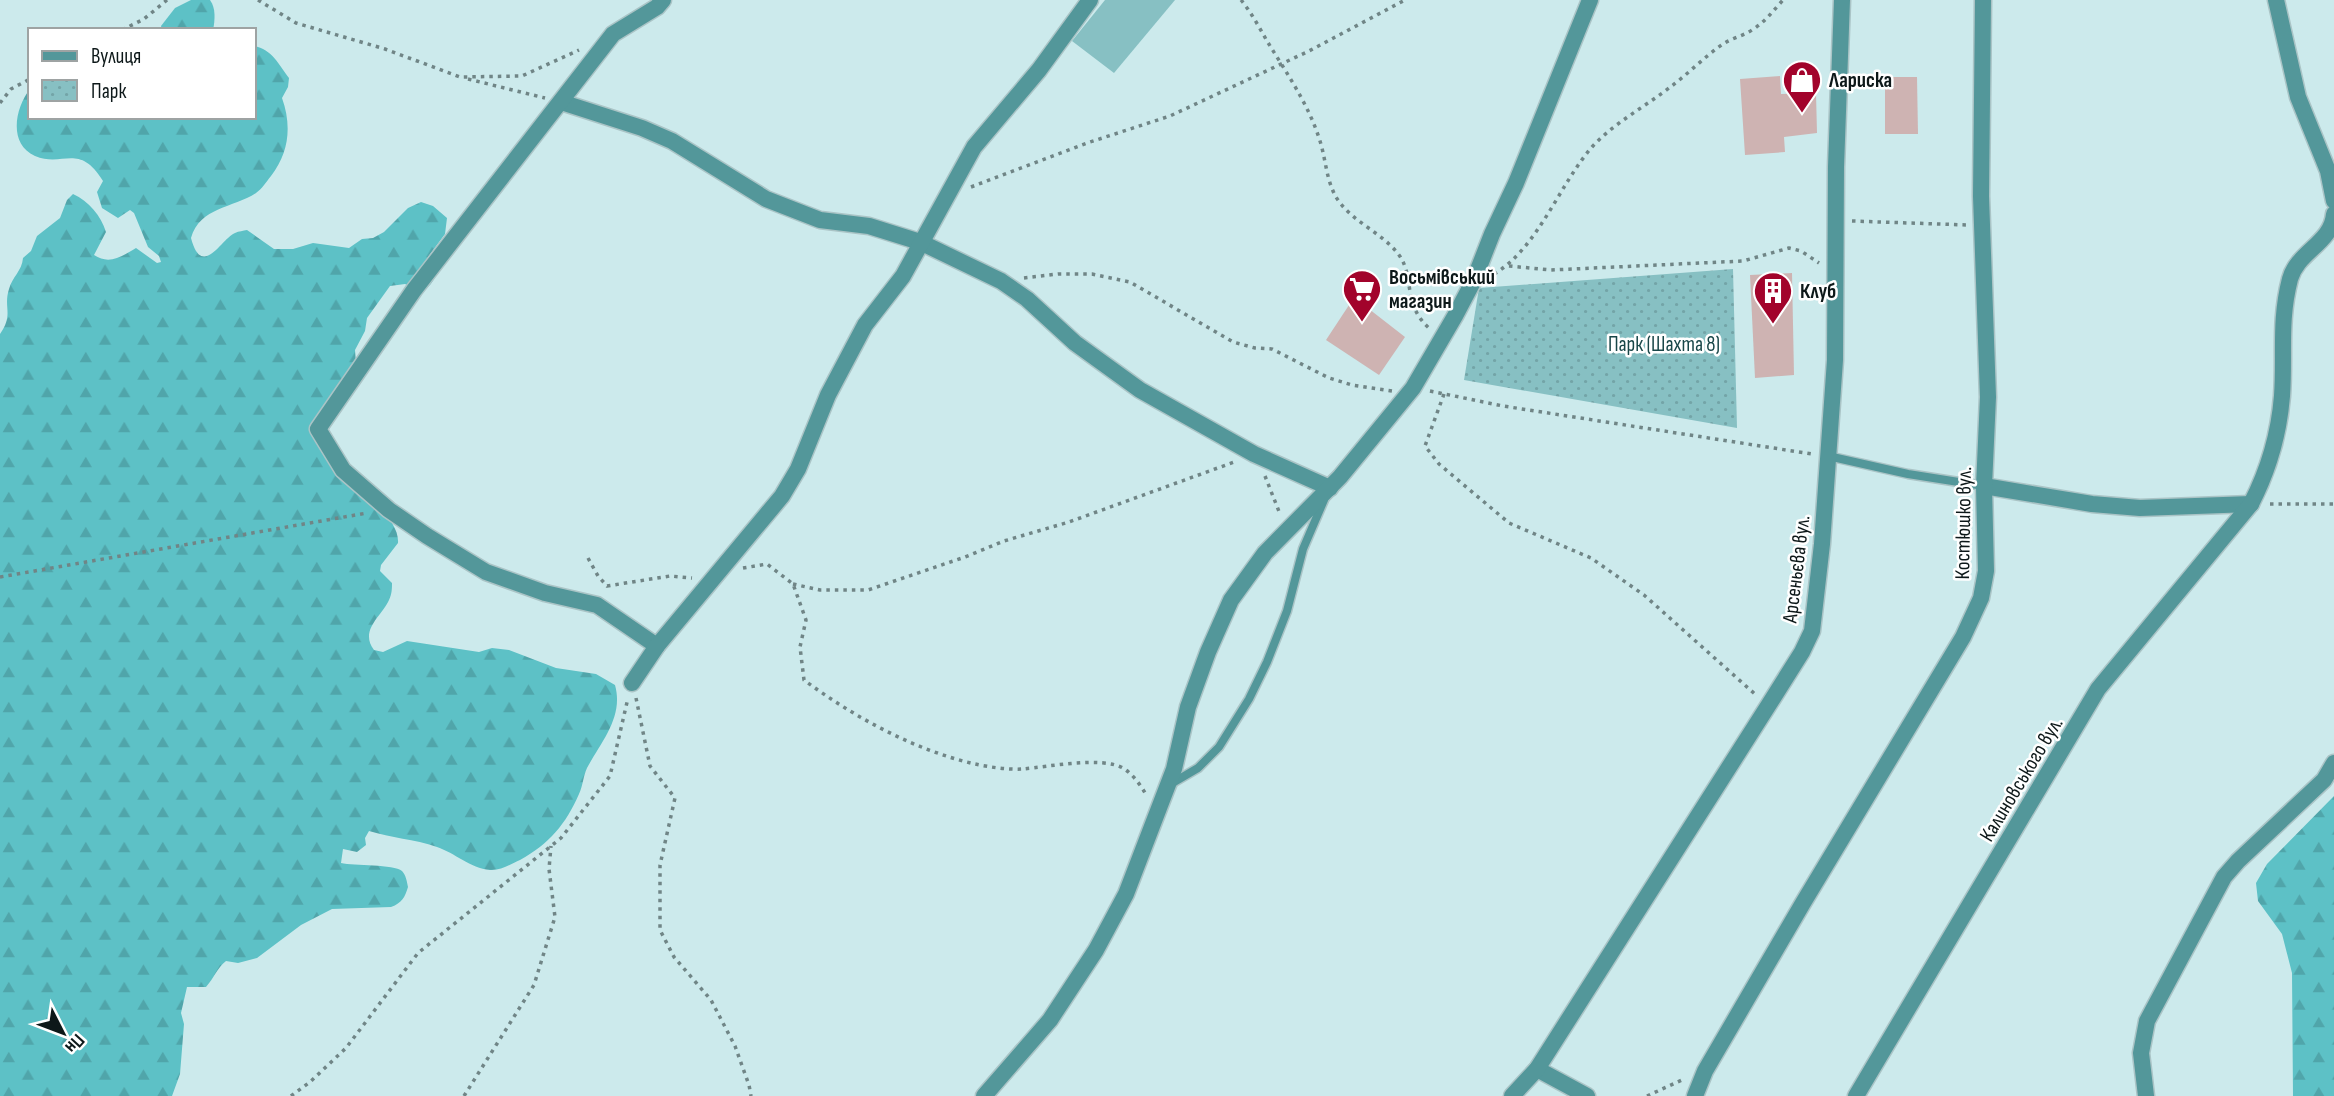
<svg xmlns="http://www.w3.org/2000/svg" width="2334" height="1096" font-family="'Sofia Sans Condensed',sans-serif">
<style>
.green{fill:#87c0c3}
.forest{fill:url(#forest-firs)}
.park{fill:url(#park-dots)}
.building{fill:#ceb3b2}
.lines{fill:none;stroke-linecap:round;stroke-linejoin:round}
.service-casing{stroke:#aac4c6;stroke-width:11}
.minor-casing{stroke:#aac4c6;stroke-width:19}
.path{stroke:#708586;stroke-width:3.5;stroke-dasharray:3.5 5;stroke-linecap:butt}
.service{stroke:#53979a;stroke-width:8}
.minor{stroke:#53979a;stroke-width:16}
.labels{text-anchor:middle;stroke-width:5;stroke-linejoin:round;paint-order:stroke}
.poi-label{font-size:21px;font-weight:bold;fill:#0d1819;stroke:#fff;text-anchor:start}
.park-label{font-size:21px;fill:#184648;stroke:#fff}
.street-label{font-size:21px;fill:#0d1819;stroke:#fff}
</style>
<defs>
<pattern id="forest-firs" width="22" height="20" patternUnits="userSpaceOnUse" patternTransform="scale(1.75)"><rect width="22" height="20" fill="#5dc1c6"/><path d="M5 1l3.5 6h-7zM16 11l3.5 6h-7z" fill="#50a5aa"/></pattern>
<pattern id="park-dots" width="8" height="8" patternUnits="userSpaceOnUse" patternTransform="scale(1.75)"><rect width="8" height="8" fill="#87c0c3"/><path d="M2 2h.1M6 6h.1" fill="none" stroke="#73a4a7" stroke-width="1.8" stroke-linecap="round"/></pattern>
</defs>
<rect width="100%" height="100%" fill="#cceaec"/>
<!-- green -->
<path class="green" d="M1105 0H1175L1114 73 1072 41Z"/>
<!-- forest -->
<g class="forest">
<path d="M191 0H210C216 8 215 20 213 30H162L161 26 175 8Z"/>
<path d="M254 46C272 49 279 65 289 78L288 87 282 98C292 126 289 153 271 176 266 182 262 189 256 193 233 208 200 207 191 238 202 280 222 238 235 233 239 231 243 231 247 230L274 249H293L313 243 349 248 362 239 373 238 384 232 408 208 421 202 433 206 447 218 445 234 428 257C441 272 436 280 423 292L405 284 390 286 367 318 365 331 355 350 356 363 315 434C318 447 324 458 333 468 351 488 400 514 398 543L381 565 380 571 392 583C392 588 392 594 389 600 382 616 359 630 374 650L383 652 407 641 479 652 492 648 509 650 556 668 596 674 615 685C624 717 601 742 587 768 583 777 583 785 579 794 566 824 549 844 520 860 511 864 500 871 490 870 470 868 455 853 437 847 414 839 391 838 369 831L365 838 366 845 357 852 343 849 341 863C354 866 394 864 402 871 406 875 407 882 408 887 405 897 402 903 391 907L332 909 301 925 257 958 238 963 226 961C217 968 214 978 206 987H187L181 1013 184 1024 180 1074 172 1096H0V334C14 314 3 308 9 289 12 277 22 271 23 258L31 251 37 236 60 218 67 200 73 194C89 201 101 216 106 232L94 255C109 265 121 257 136 248L157 263 161 262 159 256 148 247 134 213 130 210 118 218 102 208 97 192 103 181C79 142 63 168 35 156 8 144 15 108 30 89V117H254Z"/>
<path d="M2334 796V1096H2293L2292 973 2282 934 2258 901 2256 883 2267 864Z"/>
</g>
<!-- park -->
<path class="park" d="M1733 269 1737 428 1464 380 1479 288Z"/>
<!-- building -->
<g class="building">
<path d="M1780 76 1781 94 1816 93 1817 133 1784 137 1785 152 1745 155 1740 79Z"/>
<path d="M1885 77H1917L1918 134H1885Z"/>
<path d="M1792 273 1794 375 1755 378 1750 275Z"/>
<path d="M1353 299 1369 309 1405 337 1379 375 1326 340Z"/>
</g>
<g class="lines">
<!-- service casing -->
<g class="service-casing">
<g id="service">
<path d="M1828 456 1908 474 1984 486"/>
<path d="M1169 785 1198 768 1219 747 1249 699 1267 662 1287 611 1303 549 1324 500"/>
</g>
</g>
<!-- minor casing -->
<g class="minor-casing">
<g id="minor">
<path d="M2276 0 2298 97 2328 171 2334 201"/>
<path d="M561 102 642 128 672 141 766 199 820 220 869 226 920 242 1001 281 1027 299 1075 343 1140 390 1254 454 1330 488"/>
<path d="M1984 486 2092 504 2140 508 2251 504"/>
<path d="M657 646 597 605 545 593 486 572 427 536 389 510 343 470 318 429 414 290 613 34 657 7 663 0"/>
<path d="M632 683 657 646 782 496 798 469 828 395 865 325 903 276 974 147 1039 70 1090 0"/>
<path d="M1537 1069 1587 1096"/>
<path d="M984 1096 1050 1020 1096 950 1126 894 1174 769 1188 707 1208 652 1231 600 1265 553 1340 477 1413 388 1455 316 1474 280 1492 234 1516 183 1590 0"/>
<path d="M1512 1096 1537 1069 1768 706 1802 652 1812 631 1822 544 1835 360 1836 167 1842 0"/>
<path d="M1695 1096 1705 1071 1803 903 1963 637 1981 598 1986 571 1984 486 1988 397 1981 196 1983 0"/>
<path d="M1856 1096 2098 689 2251 504C2268 471 2279 434 2282 396 2285 354 2279 322 2290 279 2297 252 2332 243 2334 214"/>
<path d="M2146 1096 2141 1053 2147 1021 2224 877 2238 861 2324 780 2334 763"/>
</g>
</g>
<!-- path -->
<g class="path">
<path d="M258 0 296 23 385 49 460 77 522 76 579 50"/>
<path d="M1241 0C1251 12 1259 27 1267 41 1286 72 1309 105 1320 141 1326 160 1326 179 1336 197 1351 222 1382 232 1399 255 1415 277 1402 304 1429 328"/>
<path d="M122 30 144 19 167 0"/>
<path d="M468 79 545 98"/>
<path d="M0 103 11 89 30 79"/>
<path d="M971 187 1087 143 1170 116 1309 51 1405 0"/>
<path d="M1852 221 1967 225"/>
<path d="M1509 266 1551 270 1743 261 1789 248 1801 251 1819 263"/>
<path d="M1494 274C1538 248 1559 185 1592 147 1614 123 1643 108 1669 88 1687 75 1704 57 1723 44 1732 38 1743 36 1752 30 1765 22 1773 11 1783 0"/>
<path d="M1024 278 1058 274H1092L1130 282 1233 342 1255 348 1272 349 1329 378 1352 385 1392 391"/>
<path d="M1430 391 1503 406 1812 454"/>
<path d="M1444 394 1425 446 1439 464 1509 523 1591 558 1644 595 1756 695"/>
<path d="M1265 476 1280 514"/>
<path d="M2270 504H2334"/>
<path d="M588 558 598 576 607 586 670 576 692 578"/>
<path d="M743 568 767 564 793 584 806 620 800 647 804 680C854 717 914 750 975 764 989 767 1008 770 1023 769 1046 767 1102 756 1123 768 1134 775 1141 786 1147 796"/>
<path d="M0 577 367 513"/>
<path d="M793 584 820 590H868L965 557 1004 541 1069 522 1237 461"/>
<path d="M636 698 650 766 675 798 660 865V930L674 957 711 1000 735 1046 749 1085 751 1096"/>
<path d="M291 1096 310 1082 346 1048 418 953 561 838 610 776 628 698"/>
<path d="M464 1096 534 985 555 917 549 869 551 846"/>
<path d="M1647 1096 1684 1079"/>
</g>
<!-- service -->
<use href="#service" class="service"/>
<!-- minor -->
<use href="#minor" class="minor"/>
</g>
<!-- icons -->
<defs>
<g id="shop-pin" transform="scale(2.0125)"><path d="M0 17L-7.5 6A9.5 9.5 0 1 1 7.5 6Z" fill="#a2032b" stroke="#fff"/><path d="M-5-2.5h2.3a2.7 3.5 0 0 1 5.4 0H5L5.5 6h-11ZM-1.5-2.5h3a1.5 2.3 0 0 0-3 0Z" fill="#fff"/></g>
<g id="supermarket-pin" transform="scale(2.0125)"><path d="M0 17L-7.5 6A9.5 9.5 0 1 1 7.5 6Z" fill="#a2032b" stroke="#fff"/><path d="M-6-5.5h2.5l.6 2H6L4.5 2H-2.5L-4.4-4H-6ZM-1.5 3.2a1.3 1.3 0 1 0 .1 0ZM3 3.2a1.3 1.3 0 1 0 .1 0Z" fill="#fff"/></g>
<g id="building-pin" transform="scale(2.0125)"><path d="M0 17L-7.5 6A9.5 9.5 0 1 1 7.5 6Z" fill="#a2032b" stroke="#fff"/><path d="M-4-6H4V6H1V3H-1V6H-4ZM-2.5-4.3h1.7v1.8h-1.7ZM.8-4.3h1.7v1.8H.8ZM-2.5-1h1.7V.8h-1.7ZM.8-1h1.7V.8H.8Z" fill="#fff"/></g>
</defs>
<g fill-rule="evenodd">
<use href="#shop-pin" x="1802" y="80"/>
<use href="#supermarket-pin" x="1362" y="289"/>
<use href="#building-pin" x="1773" y="291"/>
</g>
<g class="labels">
<!-- poi labels -->
<g class="poi-label">
<text x="1829" y="87">Лариска</text>
<text x="1389" y="284">Восьмівський<tspan x="1389" dy="24">магазин</tspan></text>
<text x="1800" y="298">Клуб</text>
</g>
<!-- park labels -->
<g class="park-label">
<text x="1664" y="351">Парк (Шахта 8)</text>
</g>
<!-- street labels -->
<g class="street-label">
<text transform="translate(1963 523) rotate(-89)" y="7">Костюшко вул.</text>
<text transform="translate(1796 569) rotate(-83)" y="7">Арсеньєва вул.</text>
<text transform="translate(2021 779) rotate(-59)" y="7">Калиновського вул.</text>
</g>
</g>
<!-- legend -->
<rect x="28" y="28" width="228" height="91" fill="#ffffff" stroke="#9ea3a3" stroke-width="2"/>
<rect x="42" y="51" width="35" height="10" fill="#53979a" stroke="#9ea3a3" stroke-width="2"/>
<text x="91" y="63" font-size="21" fill="#0d1819">Вулиця</text>
<rect x="42" y="80" width="35" height="21" fill="url(#park-dots)" stroke="#9ea3a3" stroke-width="2"/>
<text x="91" y="98" font-size="21" fill="#0d1819">Парк</text>
<!-- north arrow -->
<g transform="translate(63 1033) rotate(132)" stroke="#ffffff" stroke-width="5" paint-order="stroke">
<path d="M0-5L12 26L0 18L-12 26Z" fill="#0d1819"/>
<text y="-10" font-size="19" font-weight="bold" text-anchor="middle" fill="#0d1819">Пн</text>
</g>
</svg>
